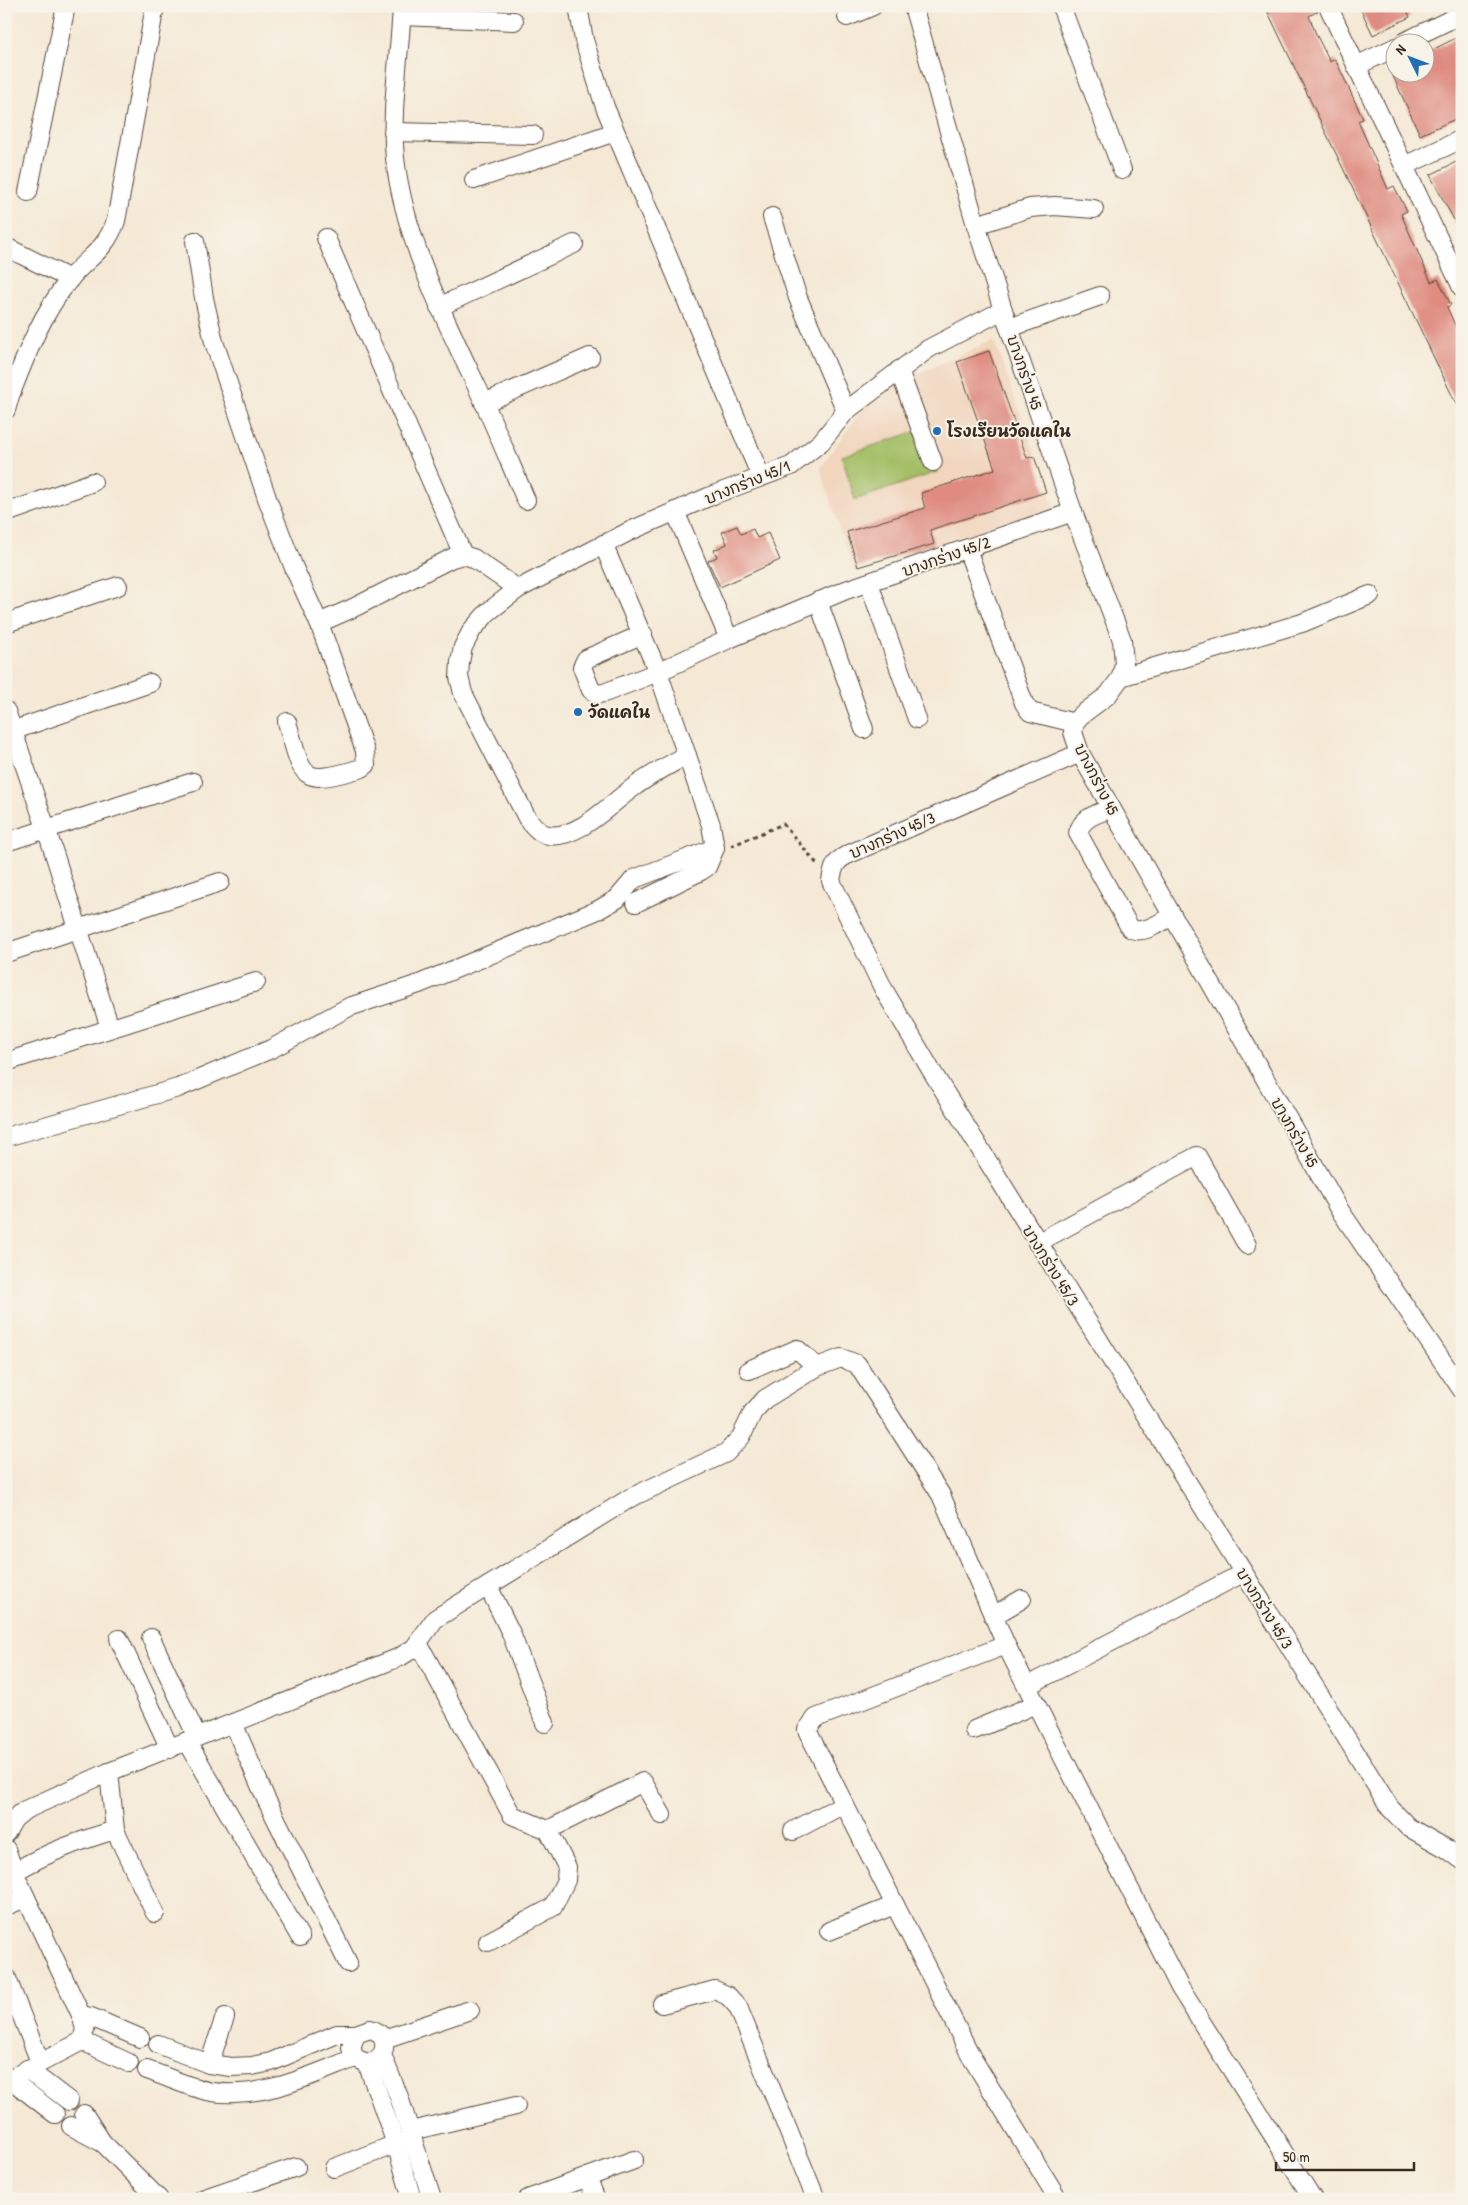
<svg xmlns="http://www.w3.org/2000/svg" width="1468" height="2205" font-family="'Patrick Hand','Playpen Sans Thai',sans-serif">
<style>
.built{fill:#f1d5bd}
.green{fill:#a3be65;stroke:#6f7442}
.building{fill:#df8b80}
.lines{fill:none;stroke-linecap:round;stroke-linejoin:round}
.minor-casing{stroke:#57473a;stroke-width:20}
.path{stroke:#57473a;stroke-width:3;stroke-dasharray:4 4;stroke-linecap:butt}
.minor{stroke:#fff;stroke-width:18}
.poi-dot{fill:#1f6fb2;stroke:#f7f3e8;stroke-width:2}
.labels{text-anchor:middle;stroke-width:4;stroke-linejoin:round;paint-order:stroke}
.street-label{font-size:16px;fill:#3b2a1e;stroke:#f7f3e8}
.poi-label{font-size:16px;font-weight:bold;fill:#3b2a1e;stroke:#f7f3e8;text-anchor:start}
</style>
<rect width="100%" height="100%" fill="#f7f3e8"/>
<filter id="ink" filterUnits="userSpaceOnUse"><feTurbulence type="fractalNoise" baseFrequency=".02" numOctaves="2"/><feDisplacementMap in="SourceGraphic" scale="10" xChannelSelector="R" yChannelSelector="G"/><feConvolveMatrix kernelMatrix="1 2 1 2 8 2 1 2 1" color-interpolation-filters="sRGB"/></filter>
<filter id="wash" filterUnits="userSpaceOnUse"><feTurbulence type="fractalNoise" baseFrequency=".0096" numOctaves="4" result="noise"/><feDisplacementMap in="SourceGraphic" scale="20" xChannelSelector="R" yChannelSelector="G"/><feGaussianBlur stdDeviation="1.12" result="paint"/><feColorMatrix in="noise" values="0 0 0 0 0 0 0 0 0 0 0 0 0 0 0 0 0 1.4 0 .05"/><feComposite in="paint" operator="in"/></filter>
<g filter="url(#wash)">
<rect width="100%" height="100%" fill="#f5e9d6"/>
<!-- built -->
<path class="built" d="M994 340 1055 509 854 572 820 468 874 393Z"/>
<!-- green -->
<path class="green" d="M923 429 937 472 855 500 842 456Z"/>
<g id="blocks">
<!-- building -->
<g class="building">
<path d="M1265 6H1318V11L1309 16 1316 34 1330 62 1335 59 1346 82 1363 119 1358 121 1388 189 1394 186 1407 211 1401 214 1431 282 1438 279 1451 305 1447 307 1462 341V416Z"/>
<path d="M1370 6H1405L1410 17 1373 35 1361 10Z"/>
<path d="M1462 35V116L1420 135 1391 72H1426V53Z"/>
<path d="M1462 159V235L1430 175Z"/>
<path d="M989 351 1027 458 1034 456 1046 492 930 530 934 544 858 567 847 532 925 508 921 493 995 469 957 362Z"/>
<path d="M737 526 741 534 753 529 757 538 768 533 780 560 720 587 708 561 717 557 714 550 727 544 722 532Z"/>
</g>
</g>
</g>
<g filter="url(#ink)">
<use href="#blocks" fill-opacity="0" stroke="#57473a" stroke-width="1"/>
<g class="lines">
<!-- minor casing -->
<g class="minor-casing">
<g id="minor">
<path d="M402 6C400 54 390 110 395 158 404 237 444 318 478 389 495 426 510 463 526 500"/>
<path d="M578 6 584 40 605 107 761 477"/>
<path d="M913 6 976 225 1003 310 1073 512 1122 640 1124 663 1121 677 1108 695 1080 716 1075 723 1073 732 1080 753 1339 1209 1462 1390"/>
<path d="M1061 6 1122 170"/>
<path d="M1328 6 1462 288"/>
<path d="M402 16 514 21"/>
<path d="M847 17 873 6"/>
<path d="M1404 42 1462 14"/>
<path d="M1356 66 1396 47"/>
<path d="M393 132 533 135"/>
<path d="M1404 166 1462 139"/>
<path d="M474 180 615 132"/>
<path d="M28 192 66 6"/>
<path d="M772 217 798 298 846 411"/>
<path d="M976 225 1030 208 1055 206 1094 209"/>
<path d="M326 238 463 555"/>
<path d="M195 241 204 298 214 342 268 501 294 568 319 623 353 608 452 558 463 555 473 558 518 589"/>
<path d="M6 247 70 279"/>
<path d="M439 307 574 244"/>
<path d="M1009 328 1100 296"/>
<path d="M899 370 933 462"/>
<path d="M484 403 590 357"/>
<path d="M6 410 10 396C26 355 41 315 69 280 88 256 104 253 116 221L155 6"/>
<path d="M675 511 729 639"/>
<path d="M6 513 93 482"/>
<path d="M967 549 1024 703 1030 712 1075 723"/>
<path d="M869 583 917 719"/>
<path d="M818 601 864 729"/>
<path d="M6 623 118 586"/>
<path d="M643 634 586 659 582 667 591 690 597 694 604 693 658 672 729 639 846 590 1073 512"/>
<path d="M1121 677 1302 623 1370 595"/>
<path d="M6 711 46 828 110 1028"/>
<path d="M287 722C304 780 299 786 362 768L366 765 365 751 319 623"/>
<path d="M6 733 150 683"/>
<path d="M1080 753 847 855C835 861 833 868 831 881L884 990 931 1070 1390 1808 1408 1827 1447 1849 1462 1860"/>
<path d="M687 755C669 765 650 775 634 787 612 802 578 840 548 835 539 834 532 824 527 818L463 693 459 677 460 662 463 647 472 630 488 612 518 589 630 531 713 495 791 466 821 442 846 411 928 349 1003 310"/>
<path d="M1111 808C1097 814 1082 817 1078 833L1130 928C1142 936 1161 922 1172 916"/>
<path d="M6 842 193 782"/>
<path d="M636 903 701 871 707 867 715 848"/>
<path d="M6 953 220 882"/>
<path d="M6 1062 256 982"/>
<path d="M6 1137 178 1088 271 1049 349 1007 419 984 598 910 617 899 634 879 715 848 711 825 658 672 603 544"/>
<path d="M1037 1243 1197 1156 1247 1245"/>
<path d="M749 1370 797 1349 817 1367"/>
<path d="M488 1586 511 1633 545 1723"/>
<path d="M993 1616 1022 1599"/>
<path d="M151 1638 197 1737"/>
<path d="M119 1639 170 1749"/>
<path d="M418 1643 512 1815 548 1830 567 1867 566 1880 553 1907 488 1942"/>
<path d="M1006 1645 816 1718 807 1730 972 2058 1058 2199"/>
<path d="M1027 1686 1243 1573"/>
<path d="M233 1723 266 1799 348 1963"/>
<path d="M974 1730 1036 1704"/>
<path d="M187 1741 300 1937"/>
<path d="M109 1772 115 1830 155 1913"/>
<path d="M548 1830 643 1782 662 1815"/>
<path d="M793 1831 844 1804"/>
<path d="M6 1833 14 1819 25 1810 109 1772 400 1657 414 1648 435 1619 630 1498 726 1453 741 1437 753 1412 765 1399 817 1367 841 1358 857 1364 941 1495 1006 1645 1180 1988 1313 2199"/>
<path d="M6 1849 14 1872 81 2015 85 2029 82 2041 6 2081"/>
<path d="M14 1872C48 1852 79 1841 115 1830"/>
<path d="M6 1906 26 1898"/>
<path d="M829 1931 895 1905"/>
<path d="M6 1976 40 2062"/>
<path d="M662 2004 715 1990 728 1996 738 2007 816 2199"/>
<path d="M81 2015 91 2017 140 2038"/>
<path d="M384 2039 470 2010"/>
<path d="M82 2041 129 2063"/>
<path d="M158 2044 209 2064 231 2067 252 2066 271 2062 337 2034H356L370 2029C391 2034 388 2060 367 2063L355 2058 351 2048 356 2034"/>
<path d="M382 2055 399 2097 432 2199"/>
<path d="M367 2063 396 2144 412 2199"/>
<path d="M209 2064 225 2017"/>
<path d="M27 2069 69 2101"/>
<path d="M147 2070C168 2077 190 2088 212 2092 263 2099 309 2076 355 2058"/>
<path d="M10 2079 55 2114"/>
<path d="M84 2114 102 2142 159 2199"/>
<path d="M71 2126 101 2142"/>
<path d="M411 2131 516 2106"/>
<path d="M334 2168 396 2144"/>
<path d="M587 2177 596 2199"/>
<path d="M202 2199 296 2167"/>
<path d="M528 2199 634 2160"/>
</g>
</g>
<!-- path -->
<path class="path" d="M731 846 783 824 818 865"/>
<!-- minor -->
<use href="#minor" class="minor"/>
</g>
</g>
<!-- markers -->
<g class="poi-dot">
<circle cx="937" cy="431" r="5"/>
<circle cx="578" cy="712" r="5"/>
</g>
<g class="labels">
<!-- street labels -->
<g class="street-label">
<text transform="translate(1025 372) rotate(71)" y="6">บางกร่าง 45</text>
<text transform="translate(747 482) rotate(-22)" y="6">บางกร่าง 45/1</text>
<text transform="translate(946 556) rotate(-19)" y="6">บางกร่าง 45/2</text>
<text transform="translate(1097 779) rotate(63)" y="6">บางกร่าง 45</text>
<text transform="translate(892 835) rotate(-24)" y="6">บางกร่าง 45/3</text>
<text transform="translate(1295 1132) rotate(60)" y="6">บางกร่าง 45</text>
<text transform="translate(1051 1265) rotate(58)" y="6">บางกร่าง 45/3</text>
<text transform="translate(1265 1608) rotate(58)" y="6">บางกร่าง 45/3</text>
</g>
<!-- poi labels -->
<g class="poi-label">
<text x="947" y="437">โรงเรียนวัดแคใน</text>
<text x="588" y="718">วัดแคใน</text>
</g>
</g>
<!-- margin -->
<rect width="1468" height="2205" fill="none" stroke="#f7f3e8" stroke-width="25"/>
<!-- north arrow -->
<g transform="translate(1410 58) rotate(312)"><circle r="24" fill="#f7f3e8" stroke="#aca397"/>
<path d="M0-4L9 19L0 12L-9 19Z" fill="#1f6fb2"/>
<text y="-8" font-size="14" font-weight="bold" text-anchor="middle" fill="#3b2a1e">N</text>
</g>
<!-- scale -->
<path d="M1276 2162v8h138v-8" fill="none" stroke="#3b2a1e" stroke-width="2.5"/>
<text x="1283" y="2162" font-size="15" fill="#3b2a1e" stroke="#f7f3e8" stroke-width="4" paint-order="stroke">50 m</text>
</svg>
